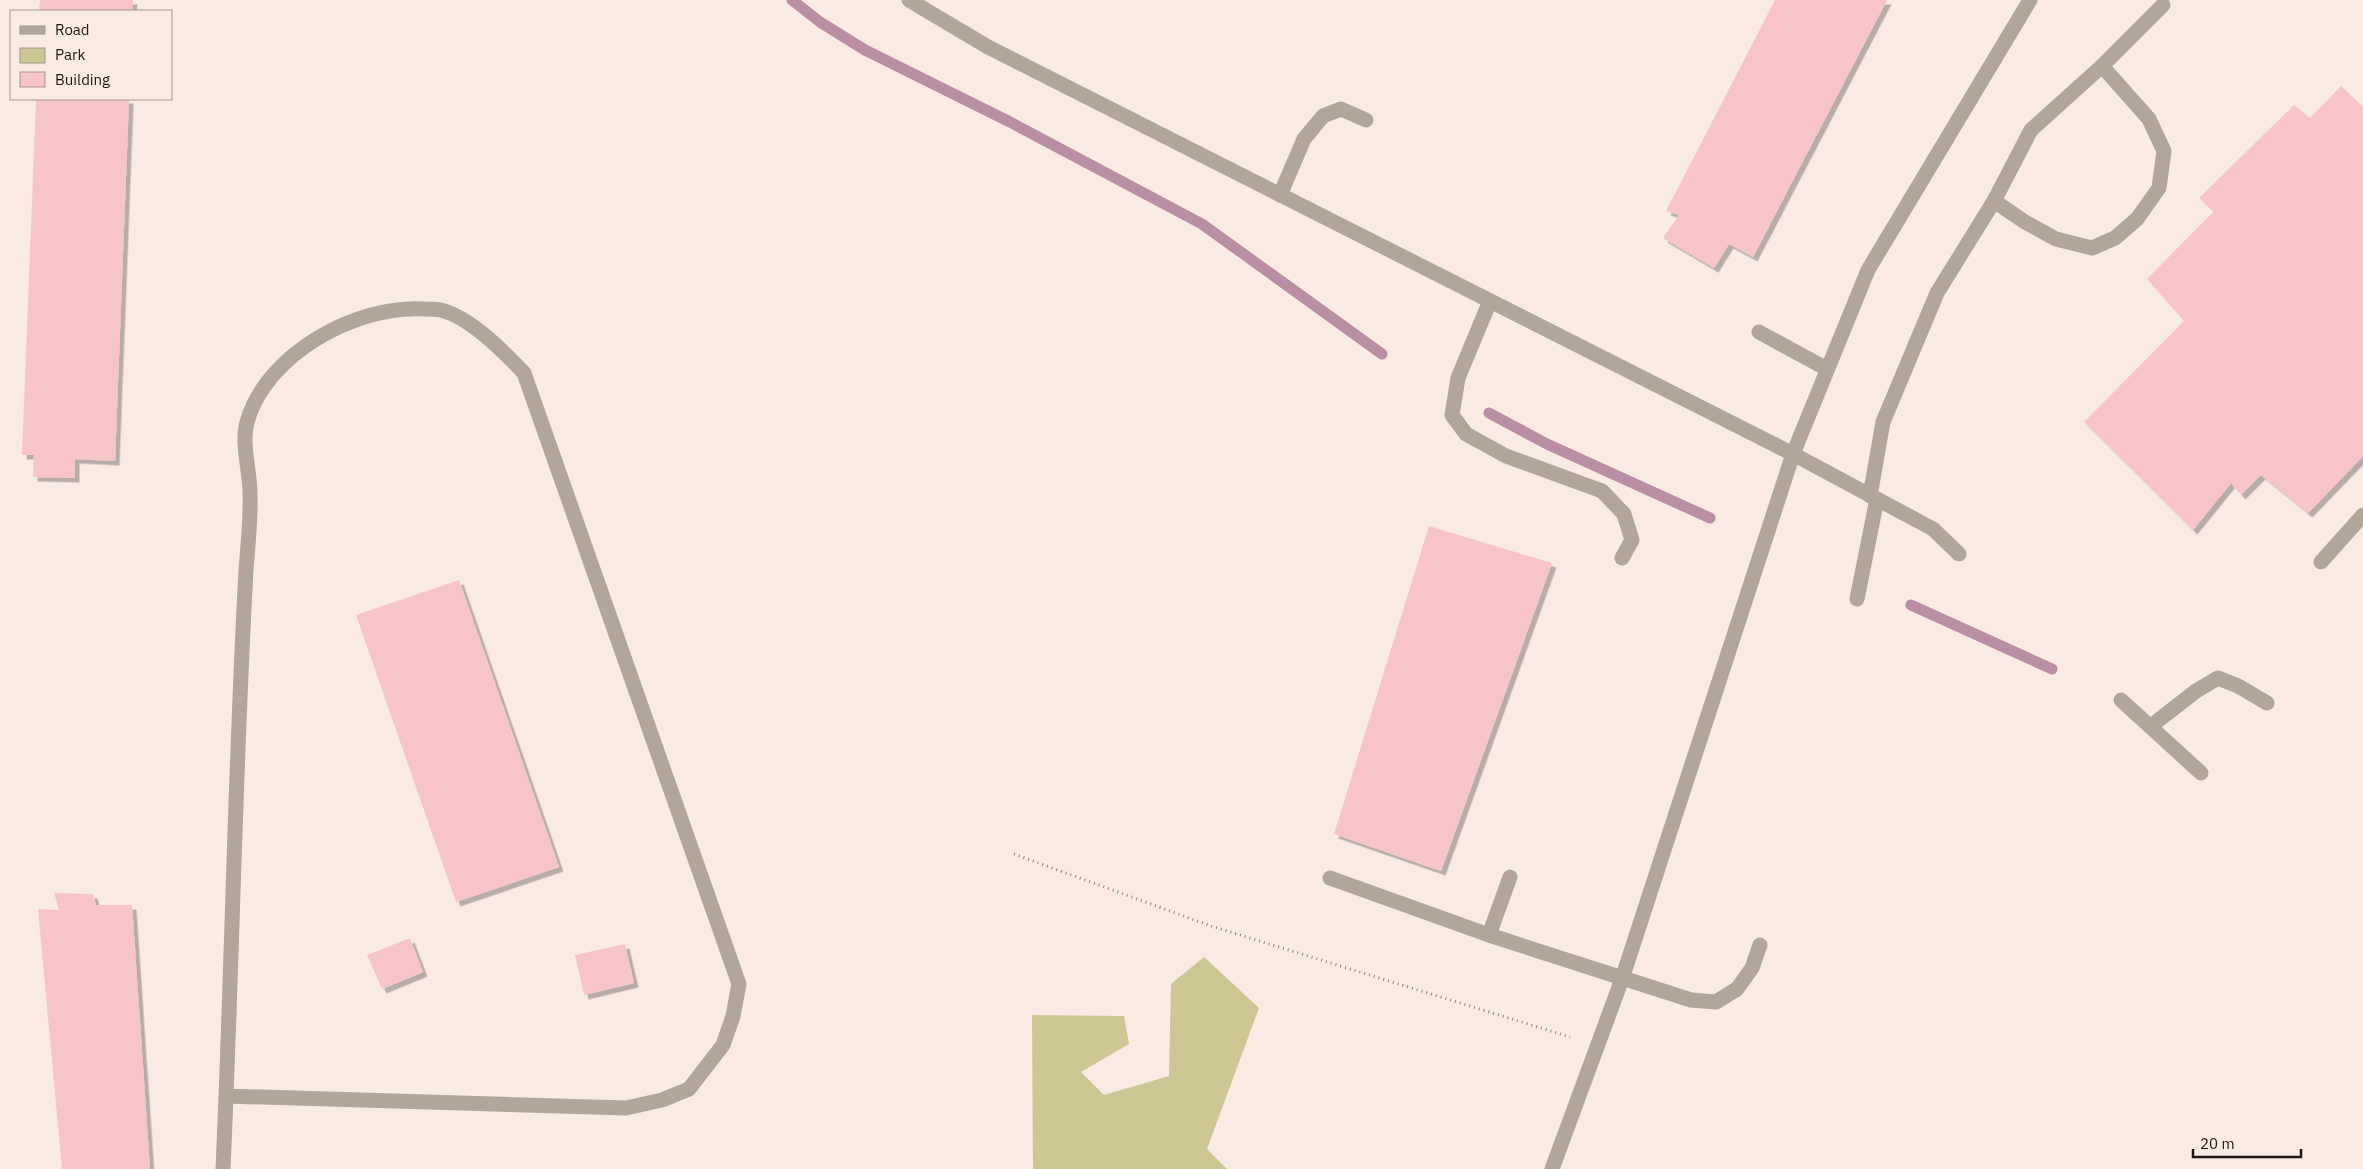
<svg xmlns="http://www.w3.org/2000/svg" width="2363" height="1169" font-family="'IBM Plex Sans',sans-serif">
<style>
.green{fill:#cbc895}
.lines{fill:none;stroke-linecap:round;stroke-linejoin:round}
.stream{stroke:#ba8ea3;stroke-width:11}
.building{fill:#f7c5c8;filter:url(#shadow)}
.path{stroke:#92847e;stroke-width:3;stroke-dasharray:1 4;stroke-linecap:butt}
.minor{stroke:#b0a699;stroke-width:15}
</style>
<defs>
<filter id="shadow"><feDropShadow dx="4.5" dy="4.5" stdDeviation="0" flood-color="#0004"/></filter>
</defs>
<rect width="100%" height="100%" fill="#faeae4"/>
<!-- green -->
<path class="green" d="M1204 957 1259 1008 1207 1149 1227 1169H1033L1032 1015 1124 1016 1129 1044 1081 1072 1104 1095 1169 1076 1171 984Z"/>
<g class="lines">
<!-- stream -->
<g class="stream">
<path d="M792 0 820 22 865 50 1010 122 1202 224 1382 354"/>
<path d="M1489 413 1547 444 1710 518"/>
<path d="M1911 605 2052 669"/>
</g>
</g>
<!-- building -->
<g class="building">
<path d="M40 0H133L132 11H39Z"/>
<path d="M1775 0H1887L1753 257 1729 244 1714 268 1663 238 1679 215 1666 211Z"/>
<path d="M2341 86 2363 107V456L2308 513 2261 475 2241 495 2231 483 2193 530 2084 422 2184 321 2147 279 2214 211 2199 198 2294 105 2310 118Z"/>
<path d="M36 99H129L115 461 75 459V478L33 477 34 455H22Z"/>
<path d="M1429 526 1552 563 1441 871 1334 834Z"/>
<path d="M459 580 559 867 456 902 356 615Z"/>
<path d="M54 893 93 894 96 905H132L150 1169H62L38 909 59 910Z"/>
<path d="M410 938 423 972 382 989 367 955Z"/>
<path d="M625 944 634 983 584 995 575 955Z"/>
</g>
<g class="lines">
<!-- path -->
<path class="path" d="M1014 854 1211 926 1570 1037"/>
<!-- minor -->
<g class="minor">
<path d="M909 0 988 47 1793 454 1933 529 1959 554"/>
<path d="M1280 195 1304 139 1323 116 1341 109 1366 120"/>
<path d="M1994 201 2025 222 2056 239 2092 248 2115 238 2137 219 2159 188 2164 151 2149 119 2102 66"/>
<path d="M1490 301 1458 378 1452 415 1466 434 1506 456 1602 491 1624 514 1632 540 1622 558"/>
<path d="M1759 332 1827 369"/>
<path d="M1870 496 1883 422 1937 293 1994 201 2031 130 2102 66 2163 5"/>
<path d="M2321 562 2363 515"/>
<path d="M1857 599 1877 499"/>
<path d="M2121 700 2201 773"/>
<path d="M2151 726 2196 691 2218 678 2238 686 2267 703"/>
<path d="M1330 878 1489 935 1691 1000 1716 1002 1737 989 1752 968 1760 945"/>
<path d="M1489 935 1510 877"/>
<path d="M223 1169C232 969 235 769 246 570 248 544 251 518 250 493 250 471 241 443 247 422 266 354 357 304 425 309 430 309 437 309 441 310 471 318 503 351 524 373L739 984 733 1016 723 1045 689 1089 662 1100 626 1108 226 1096"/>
<path d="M1552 1169 1622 979 1793 454 1868 270 2030 0"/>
</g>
</g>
<!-- legend -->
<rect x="10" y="10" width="162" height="90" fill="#faeae4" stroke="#a4958f"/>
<rect x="20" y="26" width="25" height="8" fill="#b0a699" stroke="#a4958f"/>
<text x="55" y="35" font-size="15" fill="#231610">Road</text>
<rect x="20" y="48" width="25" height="15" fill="#cbc895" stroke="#a4958f"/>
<text x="55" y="60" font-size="15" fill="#231610">Park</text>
<rect x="20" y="72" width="25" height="15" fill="#f7c5c8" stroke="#a4958f"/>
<text x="55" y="85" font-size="15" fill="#231610">Building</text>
<!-- scale -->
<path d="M2193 1149v8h108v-8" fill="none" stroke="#231610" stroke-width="2.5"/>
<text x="2200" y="1149" font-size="15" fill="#231610" stroke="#faeae4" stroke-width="4" paint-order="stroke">20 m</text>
</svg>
